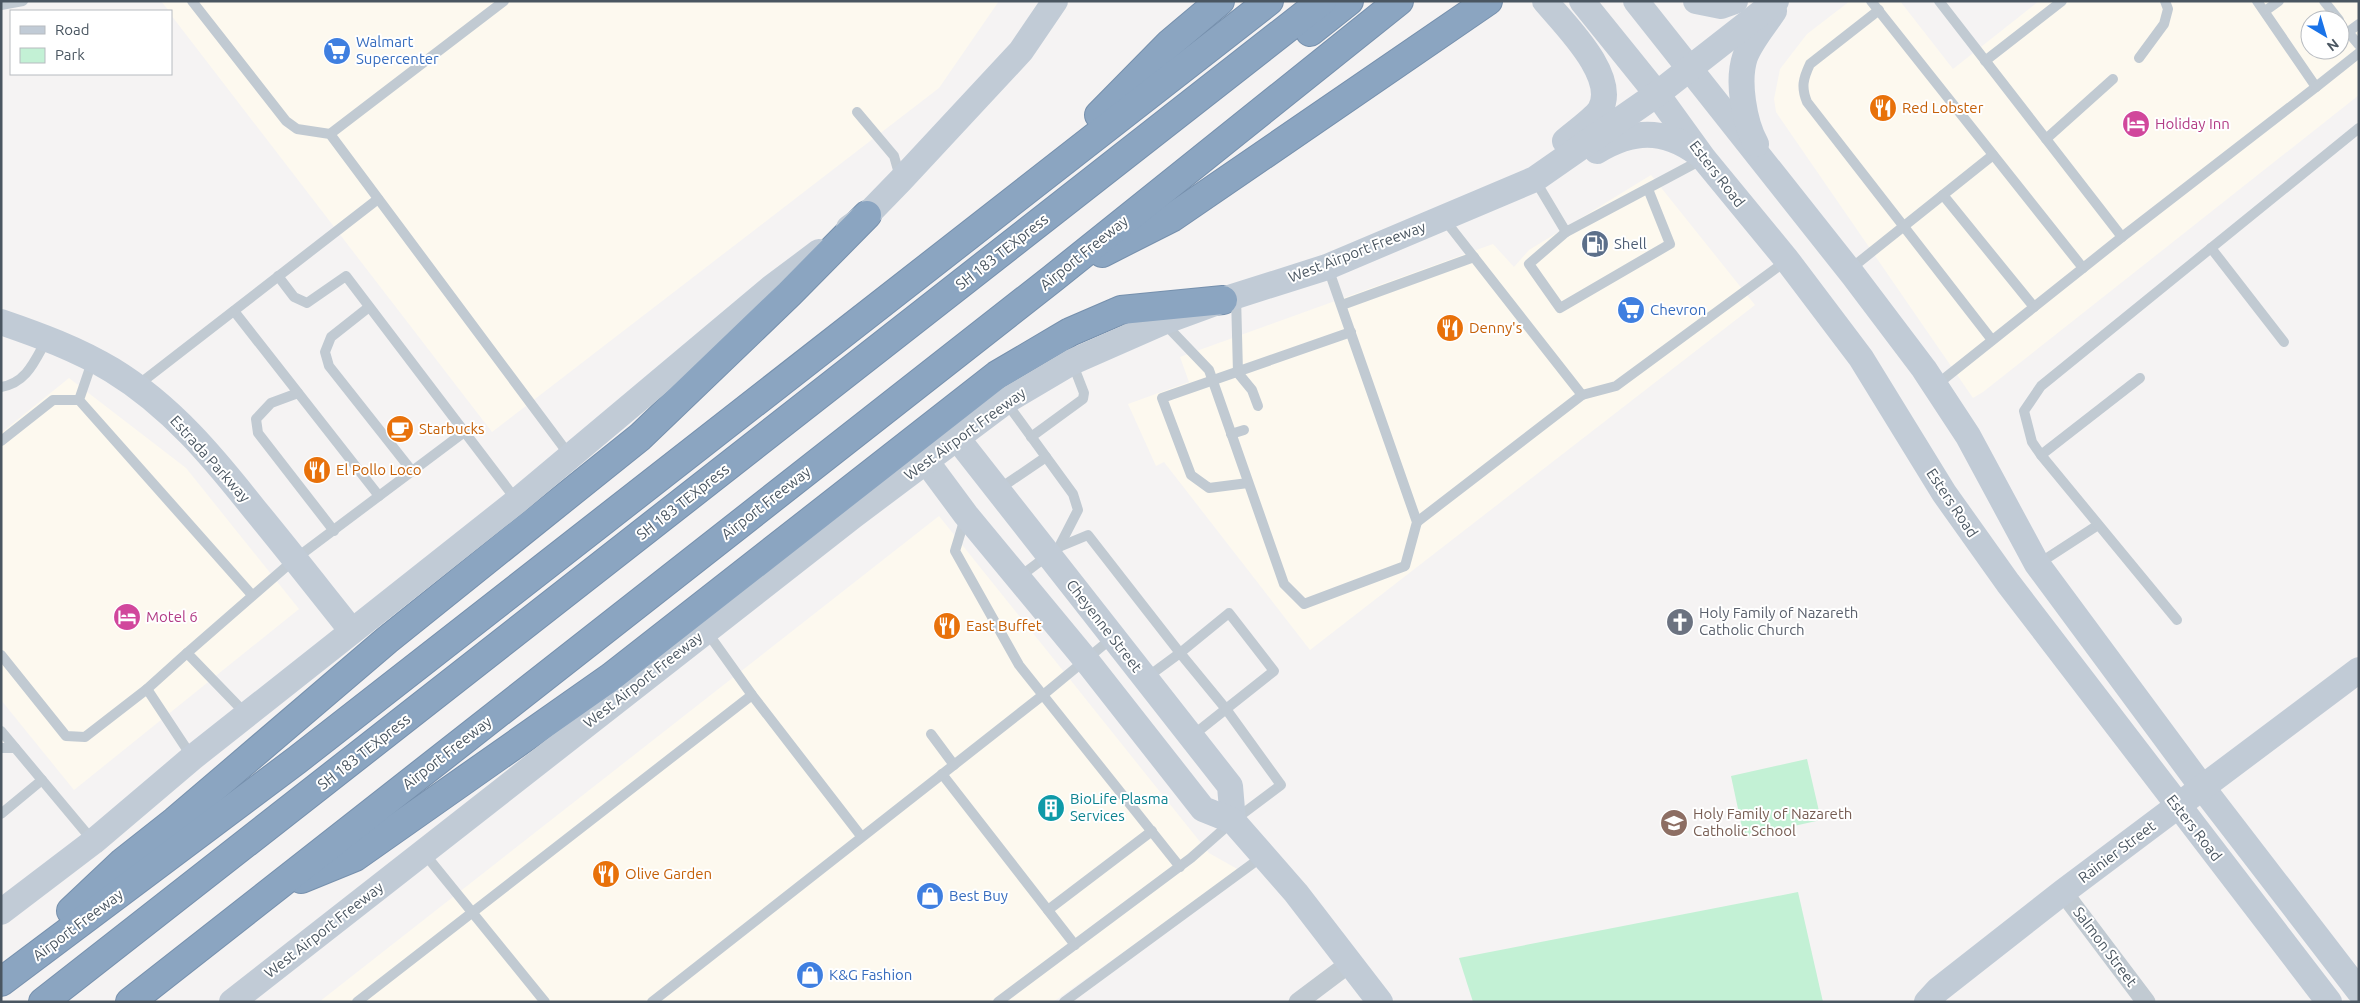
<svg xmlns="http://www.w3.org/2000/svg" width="2360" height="1003" font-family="Ubuntu,sans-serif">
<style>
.commercial{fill:#fdf9ef;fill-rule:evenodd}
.green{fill:#c3f1d5}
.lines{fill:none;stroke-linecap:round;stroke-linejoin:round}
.highway-casing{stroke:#7690ad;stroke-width:30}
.lane{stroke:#c1cad2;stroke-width:10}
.street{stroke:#c1cad2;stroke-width:19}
.secondary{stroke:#c1cbd6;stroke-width:26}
.highway{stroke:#8ba5c1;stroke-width:28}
.labels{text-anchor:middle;stroke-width:4;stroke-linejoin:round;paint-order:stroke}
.shop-label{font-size:15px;fill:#366cbe;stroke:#fff;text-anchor:start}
.food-label{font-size:15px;fill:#c56008;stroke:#fff;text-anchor:start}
.hotel-label{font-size:15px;fill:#b23c85;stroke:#fff;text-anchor:start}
.street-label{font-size:15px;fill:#4a5661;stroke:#fff}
.service-label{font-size:15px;fill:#4e5e75;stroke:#fff;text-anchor:start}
.worship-label{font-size:15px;fill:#5b616d;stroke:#fff;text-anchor:start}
.culture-label{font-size:15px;fill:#0d838f;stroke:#fff;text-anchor:start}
.education-label{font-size:15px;fill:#785e54;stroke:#fff;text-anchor:start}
</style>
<rect width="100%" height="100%" fill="#f5f3f3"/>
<!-- commercial -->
<g class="commercial">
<path d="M161 1H999L939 88 492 432 171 15V11H169Z"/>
<path d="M1850 1H1900L1953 69 2039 1H2359V95L1983 392 1973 398 1776 112 1774 99 1780 69 1807 34ZM2310 20H2340V50H2310Z"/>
<path d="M1651 175 1755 305 1310 650 1164 462 1156 466 1128 404 1189 382 1180 357 1493 244 1514 267 1529 250Z"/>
<path d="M69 378 186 468 299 609 74 790 1 700V433Z"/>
<path d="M939 516 1209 853 1239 870 1053 1002H319Z"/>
</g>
<!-- green -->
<g class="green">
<path d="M1807 759 1821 820 1744 837 1731 776Z"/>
<path d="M1798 892 1823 1002H1473L1459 958Z"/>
</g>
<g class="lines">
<!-- highway casing -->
<g class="highway-casing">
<g id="highway">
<path d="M1310 32 1349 1"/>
<path d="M1099 115 1169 44 1220 1"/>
<path d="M1102 253 1173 217 1488 1"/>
<path d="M301 879 355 857 611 677 997 375 1070 332 1121 310 1223 300"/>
<path d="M71 911 123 862 175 821 387 640 640 437 789 294 867 215"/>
<path d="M1 982 297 760 1269 1"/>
<path d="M43 1002 1322 1"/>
<path d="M130 1002 1052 279 1399 1"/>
</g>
</g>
<!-- lane -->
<g class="lane">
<path d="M192 1 286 121 297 129 330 134 570 456"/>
<path d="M1871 1 2083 268"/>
<path d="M1939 1 2122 237 2316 87 2257 1"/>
<path d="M2324 1 2339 20"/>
<path d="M1 5 23 1"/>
<path d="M1879 10 1810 64C1803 79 1801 87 1807 102L1992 340"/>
<path d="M2265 11 2279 1"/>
<path d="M2359 24 2348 32 2359 45"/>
<path d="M2139 58 2164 24 2168 9 2165 1"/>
<path d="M1985 61 2062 1"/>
<path d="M2316 87 2359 53"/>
<path d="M857 112 894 156 900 177"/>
<path d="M330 134 504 1"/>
<path d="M2046 139 2113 79"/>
<path d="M1535 180 1566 232 1703 159"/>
<path d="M1943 195 2034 307"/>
<path d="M1566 232 1529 264 1560 308 1670 244 1648 189"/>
<path d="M2211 248 2284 342"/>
<path d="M1849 270 1993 155"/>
<path d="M278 276 294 297 307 303 346 276 517 501"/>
<path d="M1236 296 1238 373 1252 390 1258 406"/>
<path d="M1342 305 1474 257"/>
<path d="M369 307 331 337 325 352 329 366 412 471"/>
<path d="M234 311 379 496"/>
<path d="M1164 323 1209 370 1284 584 1304 604 1405 566 1417 522 1328 268"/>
<path d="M93 359 79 400 252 595"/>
<path d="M138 385 378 199"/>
<path d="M1935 386 2122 237"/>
<path d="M1 387C27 383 35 360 47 339"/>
<path d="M298 393 271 403 256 419 258 433 334 531"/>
<path d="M1582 395 1616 386 1786 261"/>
<path d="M1006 402 1073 494 1078 510 1059 547 1018 578"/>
<path d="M1231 434 1244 430"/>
<path d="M1031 437 1083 399 1084 393 1072 362"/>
<path d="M1 441 53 400H79"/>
<path d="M2041 455 2140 378"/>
<path d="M1248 483 1209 488 1191 475 1162 398 1351 332"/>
<path d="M999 489 1046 457"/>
<path d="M965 518 955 551 1019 665 1180 867"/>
<path d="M1417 522 1582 395 1444 219"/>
<path d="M2038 564 2098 525"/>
<path d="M2177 620 2041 455 2032 442 2024 411 2041 386 2359 128"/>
<path d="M707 632 752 695 861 836"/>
<path d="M1 655 66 736 85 737 147 689 192 757"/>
<path d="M1146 678 1180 653 1226 709 1192 736"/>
<path d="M147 689 187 653"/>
<path d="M246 714 187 653 295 559 463 433"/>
<path d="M1 731 93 841"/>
<path d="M931 734 954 765"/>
<path d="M1 748H15"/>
<path d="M942 774 1075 945"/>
<path d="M1 814 42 780"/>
<path d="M424 853 545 1002"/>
<path d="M1048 910 1152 831"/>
<path d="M357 1002 752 695"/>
<path d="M652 1002 1043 695 1112 638"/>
<path d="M998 1002 1191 858 1233 821 1281 785 1226 709 1274 671 1229 613 1180 653 1088 535 1059 547"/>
<path d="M1064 1002 1263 856"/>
</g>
<!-- street -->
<g class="street">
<path d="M2063 892 2146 1002"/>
<path d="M1298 1002 1350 963"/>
</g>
<!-- secondary -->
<g class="secondary">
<path d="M1545 1C1565 25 1619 77 1600 110 1594 119 1574 133 1565 141"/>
<path d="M1582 1 1657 94 1704 159 1787 260 1861 358 1944 493 2008 583 2329 1002"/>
<path d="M1636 1 1853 275 1924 369 1968 436 2037 564 2202 787 2359 991"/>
<path d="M1696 1 1721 6 1735 1"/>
<path d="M1756 144C1744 122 1737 81 1745 57 1751 41 1765 25 1774 11"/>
<path d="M1597 151C1632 130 1663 128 1697 153"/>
<path d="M849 228 867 215 901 180 1021 51 1055 1"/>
<path d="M1 322C39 335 77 349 112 370 171 406 213 457 255 510 288 550 320 591 352 631"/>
<path d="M957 438 1230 786 1233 821"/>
<path d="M926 461 966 515 1086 660 1203 809 1233 821 1296 893 1380 1002"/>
<path d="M1 912 93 842 192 758 517 501 771 288 819 252"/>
<path d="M232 1002 853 516 1006 401 1072 362 1163 322 1223 300 1327 267 1535 179 1657 94 1776 1"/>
<path d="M1927 1002 1938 990 2063 892 2359 670"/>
</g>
<!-- highway -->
<use href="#highway" class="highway"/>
</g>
<!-- icons -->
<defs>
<g id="supermarket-disc" transform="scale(1.4375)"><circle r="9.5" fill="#3f7fe0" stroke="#fff"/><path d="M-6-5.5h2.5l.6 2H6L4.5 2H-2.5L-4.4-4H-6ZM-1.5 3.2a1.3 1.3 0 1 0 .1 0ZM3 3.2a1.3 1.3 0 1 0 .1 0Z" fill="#fff"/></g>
<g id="restaurant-disc" transform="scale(1.4375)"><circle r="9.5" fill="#e8710a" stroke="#fff"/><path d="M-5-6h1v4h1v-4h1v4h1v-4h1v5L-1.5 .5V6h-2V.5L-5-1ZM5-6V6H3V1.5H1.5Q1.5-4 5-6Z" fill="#fff"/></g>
<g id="hotel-disc" transform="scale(1.4375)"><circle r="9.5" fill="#d1479c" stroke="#fff"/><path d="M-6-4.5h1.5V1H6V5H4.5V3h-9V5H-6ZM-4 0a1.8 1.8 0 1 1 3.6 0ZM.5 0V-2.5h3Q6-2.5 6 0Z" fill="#fff"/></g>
<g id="fuel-disc" transform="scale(1.4375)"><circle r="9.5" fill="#5c6f8a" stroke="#fff"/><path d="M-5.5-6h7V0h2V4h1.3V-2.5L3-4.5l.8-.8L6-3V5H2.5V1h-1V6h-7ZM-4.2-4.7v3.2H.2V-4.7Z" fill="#fff"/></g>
<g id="cafe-disc" transform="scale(1.4375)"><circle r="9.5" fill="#e8710a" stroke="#fff"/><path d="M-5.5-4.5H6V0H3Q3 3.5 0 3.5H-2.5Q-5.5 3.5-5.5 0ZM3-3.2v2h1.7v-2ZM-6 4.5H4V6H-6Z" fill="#fff"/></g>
<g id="church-disc" transform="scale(1.4375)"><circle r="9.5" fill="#6b7280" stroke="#fff"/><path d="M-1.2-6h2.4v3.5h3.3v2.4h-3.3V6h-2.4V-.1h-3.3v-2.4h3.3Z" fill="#fff"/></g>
<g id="building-disc" transform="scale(1.4375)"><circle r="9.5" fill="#0f9aa8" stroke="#fff"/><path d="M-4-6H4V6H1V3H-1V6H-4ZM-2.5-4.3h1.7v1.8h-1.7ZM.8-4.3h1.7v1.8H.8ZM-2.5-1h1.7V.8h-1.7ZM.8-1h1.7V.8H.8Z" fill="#fff"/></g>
<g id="school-disc" transform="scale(1.4375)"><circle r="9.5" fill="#8d6e63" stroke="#fff"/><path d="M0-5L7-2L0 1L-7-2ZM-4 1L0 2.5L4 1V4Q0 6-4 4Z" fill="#fff"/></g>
<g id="shop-disc" transform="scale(1.4375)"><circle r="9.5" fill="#3f7fe0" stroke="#fff"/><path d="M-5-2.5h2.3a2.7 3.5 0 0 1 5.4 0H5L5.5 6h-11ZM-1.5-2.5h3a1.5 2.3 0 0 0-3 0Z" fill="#fff"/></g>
</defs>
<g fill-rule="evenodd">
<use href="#supermarket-disc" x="337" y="51"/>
<use href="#restaurant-disc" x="1883" y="108"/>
<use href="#hotel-disc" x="2136" y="124"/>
<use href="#fuel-disc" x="1595" y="244"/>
<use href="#supermarket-disc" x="1631" y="310"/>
<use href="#restaurant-disc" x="1450" y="328"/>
<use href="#cafe-disc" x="400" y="429"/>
<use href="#restaurant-disc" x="317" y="470"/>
<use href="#hotel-disc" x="127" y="617"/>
<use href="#church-disc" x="1680" y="622"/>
<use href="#restaurant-disc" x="947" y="626"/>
<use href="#building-disc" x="1051" y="808"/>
<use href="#school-disc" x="1674" y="823"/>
<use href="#restaurant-disc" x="606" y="874"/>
<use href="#shop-disc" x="930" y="896"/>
<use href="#shop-disc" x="810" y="975"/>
</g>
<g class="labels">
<!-- shop labels -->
<g class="shop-label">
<text x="356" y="47">Walmart<tspan x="356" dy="17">Supercenter</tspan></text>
<text x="1650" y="315">Chevron</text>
<text x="949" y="901">Best Buy</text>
<text x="829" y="980">K&amp;G Fashion</text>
</g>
<!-- food labels -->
<g class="food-label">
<text x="1902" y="113">Red Lobster</text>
<text x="1469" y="333">Denny's</text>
<text x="419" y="434">Starbucks</text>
<text x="336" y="475">El Pollo Loco</text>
<text x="966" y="631">East Buffet</text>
<text x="625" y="879">Olive Garden</text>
</g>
<!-- hotel labels -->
<g class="hotel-label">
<text x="2155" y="129">Holiday Inn</text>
<text x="146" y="622">Motel 6</text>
</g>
<!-- street labels -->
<g class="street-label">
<text transform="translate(1717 174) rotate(52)" y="5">Esters Road</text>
<text transform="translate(1002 252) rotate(-38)" y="5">SH 183 TEXpress</text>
<text transform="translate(1357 252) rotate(-21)" y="5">West Airport Freeway</text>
<text transform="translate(1084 253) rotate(-39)" y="5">Airport Freeway</text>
<text transform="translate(965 434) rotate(-36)" y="5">West Airport Freeway</text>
<text transform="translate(210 459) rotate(48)" y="5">Estrada Parkway</text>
<text transform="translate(683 502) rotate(-38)" y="5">SH 183 TEXpress</text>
<text transform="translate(766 503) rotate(-38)" y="5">Airport Freeway</text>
<text transform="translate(1952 503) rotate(56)" y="5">Esters Road</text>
<text transform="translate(1104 626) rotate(52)" y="5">Cheyenne Street</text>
<text transform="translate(643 680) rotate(-38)" y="5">West Airport Freeway</text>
<text transform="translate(364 752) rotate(-38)" y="5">SH 183 TEXpress</text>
<text transform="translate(447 753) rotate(-38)" y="5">Airport Freeway</text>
<text transform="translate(2194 828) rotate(52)" y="5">Esters Road</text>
<text transform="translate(2117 852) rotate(-37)" y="5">Rainier Street</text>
<text transform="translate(78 925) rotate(-37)" y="5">Airport Freeway</text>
<text transform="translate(324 930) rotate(-38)" y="5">West Airport Freeway</text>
<text transform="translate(2105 947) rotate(53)" y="5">Salmon Street</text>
</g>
<!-- service labels -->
<g class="service-label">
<text x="1614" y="249">Shell</text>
</g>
<!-- worship labels -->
<g class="worship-label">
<text x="1699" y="618">Holy Family of Nazareth<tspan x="1699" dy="17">Catholic Church</tspan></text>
</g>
<!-- culture labels -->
<g class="culture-label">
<text x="1070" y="804">BioLife Plasma<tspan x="1070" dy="17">Services</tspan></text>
</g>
<!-- education labels -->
<g class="education-label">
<text x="1693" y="819">Holy Family of Nazareth<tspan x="1693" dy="17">Catholic School</tspan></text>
</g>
</g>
<!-- border -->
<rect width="2360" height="1003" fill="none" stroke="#4a5661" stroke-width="5"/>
<!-- legend -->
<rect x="10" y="10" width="162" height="65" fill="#ffffff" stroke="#b7bbc0"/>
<rect x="20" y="26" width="25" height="8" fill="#c1cbd6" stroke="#b7bbc0"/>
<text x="55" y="35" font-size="15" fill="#4a5661">Road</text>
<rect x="20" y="48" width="25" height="15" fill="#c3f1d5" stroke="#b7bbc0"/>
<text x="55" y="60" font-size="15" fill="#4a5661">Park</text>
<!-- north arrow -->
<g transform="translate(2325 35) rotate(142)"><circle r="24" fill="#ffffff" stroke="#b7bbc0"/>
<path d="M0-4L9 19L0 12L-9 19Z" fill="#1a73e8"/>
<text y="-8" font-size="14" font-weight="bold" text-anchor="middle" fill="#4a5661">N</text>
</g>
</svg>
